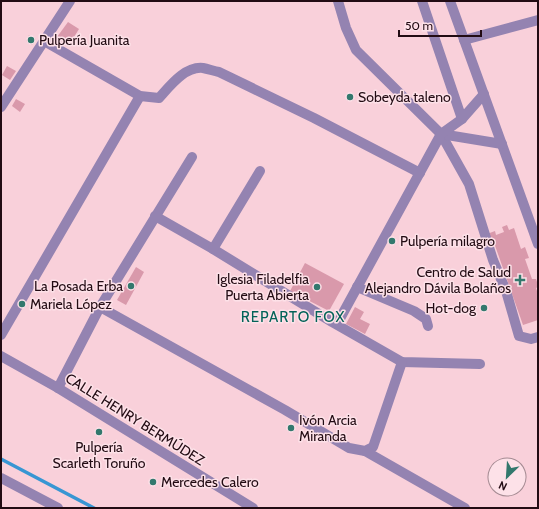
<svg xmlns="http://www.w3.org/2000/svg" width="539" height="509" font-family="Cabin,sans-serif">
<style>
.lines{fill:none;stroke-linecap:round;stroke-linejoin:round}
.stream{stroke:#3896d3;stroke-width:3.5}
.building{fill:#d999ab}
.minor{stroke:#9483b1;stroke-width:10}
.poi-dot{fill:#33786d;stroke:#fde1e8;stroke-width:1.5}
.labels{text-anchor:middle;stroke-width:3;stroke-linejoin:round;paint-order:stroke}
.poi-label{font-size:14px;fill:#220b13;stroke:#fde1e8;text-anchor:start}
.street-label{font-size:14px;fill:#220b13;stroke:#fde1e8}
.neighbourhood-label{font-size:15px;letter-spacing:1px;fill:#036358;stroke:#fde1e8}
</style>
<rect width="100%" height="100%" fill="#f9d0da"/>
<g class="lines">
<!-- stream -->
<path class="stream" d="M1 459 94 508"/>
</g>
<!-- building -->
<g class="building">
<path d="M68 22 79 29 69 45 57 37Z"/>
<path d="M29 35 36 39 32 45 26 41Z"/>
<path d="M7 66 16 71 10 80 2 75Z"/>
<path d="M16 99 25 104 20 112 12 106Z"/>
<path d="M507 225 509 230 514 228 521 249 525 247 529 258 525 259 532 279H536L538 285V287L536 288 538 294V320L523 325 492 237 489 239 487 234 495 231 496 235 504 232 502 227Z"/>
<path d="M305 263 344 284 329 311 290 291Z"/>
<path d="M136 267 144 272 126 305 117 300Z"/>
<path d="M355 307 364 312 360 319 370 324 365 334 346 324Z"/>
</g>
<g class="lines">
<!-- minor -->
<g class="minor">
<path d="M338 1 346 28 356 50 441 134 469 184 493 260 506 291 519 336 531 339 538 337"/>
<path d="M422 1 462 119"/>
<path d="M450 1 538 244"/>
<path d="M464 40 538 20"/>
<path d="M44 41 140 96 159 98C170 86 185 66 203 68 208 69 214 71 219 72L314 118 420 173"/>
<path d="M1 107 70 1"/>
<path d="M441 134 502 144"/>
<path d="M155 216 213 249 332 322 402 362 480 364"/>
<path d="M213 249 260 171"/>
<path d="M357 287 414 311 426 319 428 326"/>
<path d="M100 307 285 410 349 448 365 451 373 447 402 362"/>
<path d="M337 324 441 134 462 119 484 94"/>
<path d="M1 335 140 96"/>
<path d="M1 356 58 388 253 508"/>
<path d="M58 388 100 307 192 157"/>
<path d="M365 451 465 508"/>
<path d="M1 478 58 508"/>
</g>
</g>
<!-- markers -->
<g class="poi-dot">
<circle cx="31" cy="40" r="4"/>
<circle cx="350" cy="97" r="4"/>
<circle cx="392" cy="241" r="4"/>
<path d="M518 274h4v4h4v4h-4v4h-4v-4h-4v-4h4z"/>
<circle cx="131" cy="286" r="4"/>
<circle cx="317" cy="287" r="4"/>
<circle cx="22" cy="304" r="4"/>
<circle cx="484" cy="308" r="4"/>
<circle cx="291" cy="428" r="4"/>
<circle cx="99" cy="432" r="4"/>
<circle cx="153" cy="482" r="4"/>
</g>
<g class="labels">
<!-- poi labels -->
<g class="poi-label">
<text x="39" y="45">Pulpería Juanita</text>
<text x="358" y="102">Sobeyda taleno</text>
<text x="400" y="246">Pulpería milagro</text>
<text x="511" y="277" text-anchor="end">Centro de Salud<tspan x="511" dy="16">Alejandro Dávila Bolaños</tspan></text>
<text x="309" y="284" text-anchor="end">Iglesia Filadelfia<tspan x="309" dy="16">Puerta Abierta</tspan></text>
<text x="123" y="291" text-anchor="end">La Posada Erba</text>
<text x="30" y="309">Mariela López</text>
<text x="476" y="313" text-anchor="end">Hot-dog</text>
<text x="299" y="425">Ivón Arcia<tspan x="299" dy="16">Miranda</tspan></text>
<text x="99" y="452" text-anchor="middle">Pulpería<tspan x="99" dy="16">Scarleth Toruño</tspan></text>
<text x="161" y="487">Mercedes Calero</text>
</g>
<!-- street labels -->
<g class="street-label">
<text transform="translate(135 419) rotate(32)" y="5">CALLE HENRY BERMÚDEZ</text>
</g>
<!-- neighbourhood labels -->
<g class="neighbourhood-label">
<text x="293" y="322">REPARTO FOX</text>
</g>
</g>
<!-- border -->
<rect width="539" height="509" fill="none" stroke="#220b13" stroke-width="4"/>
<!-- north arrow -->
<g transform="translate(507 477) rotate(205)"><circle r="19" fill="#fde1e8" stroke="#a58b93"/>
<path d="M0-3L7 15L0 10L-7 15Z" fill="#33786d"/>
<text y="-6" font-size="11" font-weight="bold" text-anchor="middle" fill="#220b13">N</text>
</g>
<!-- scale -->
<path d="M399 30v6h82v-6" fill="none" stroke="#220b13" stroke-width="2"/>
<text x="405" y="30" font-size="12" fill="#220b13" stroke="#fde1e8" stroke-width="3" paint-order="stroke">50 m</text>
</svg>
